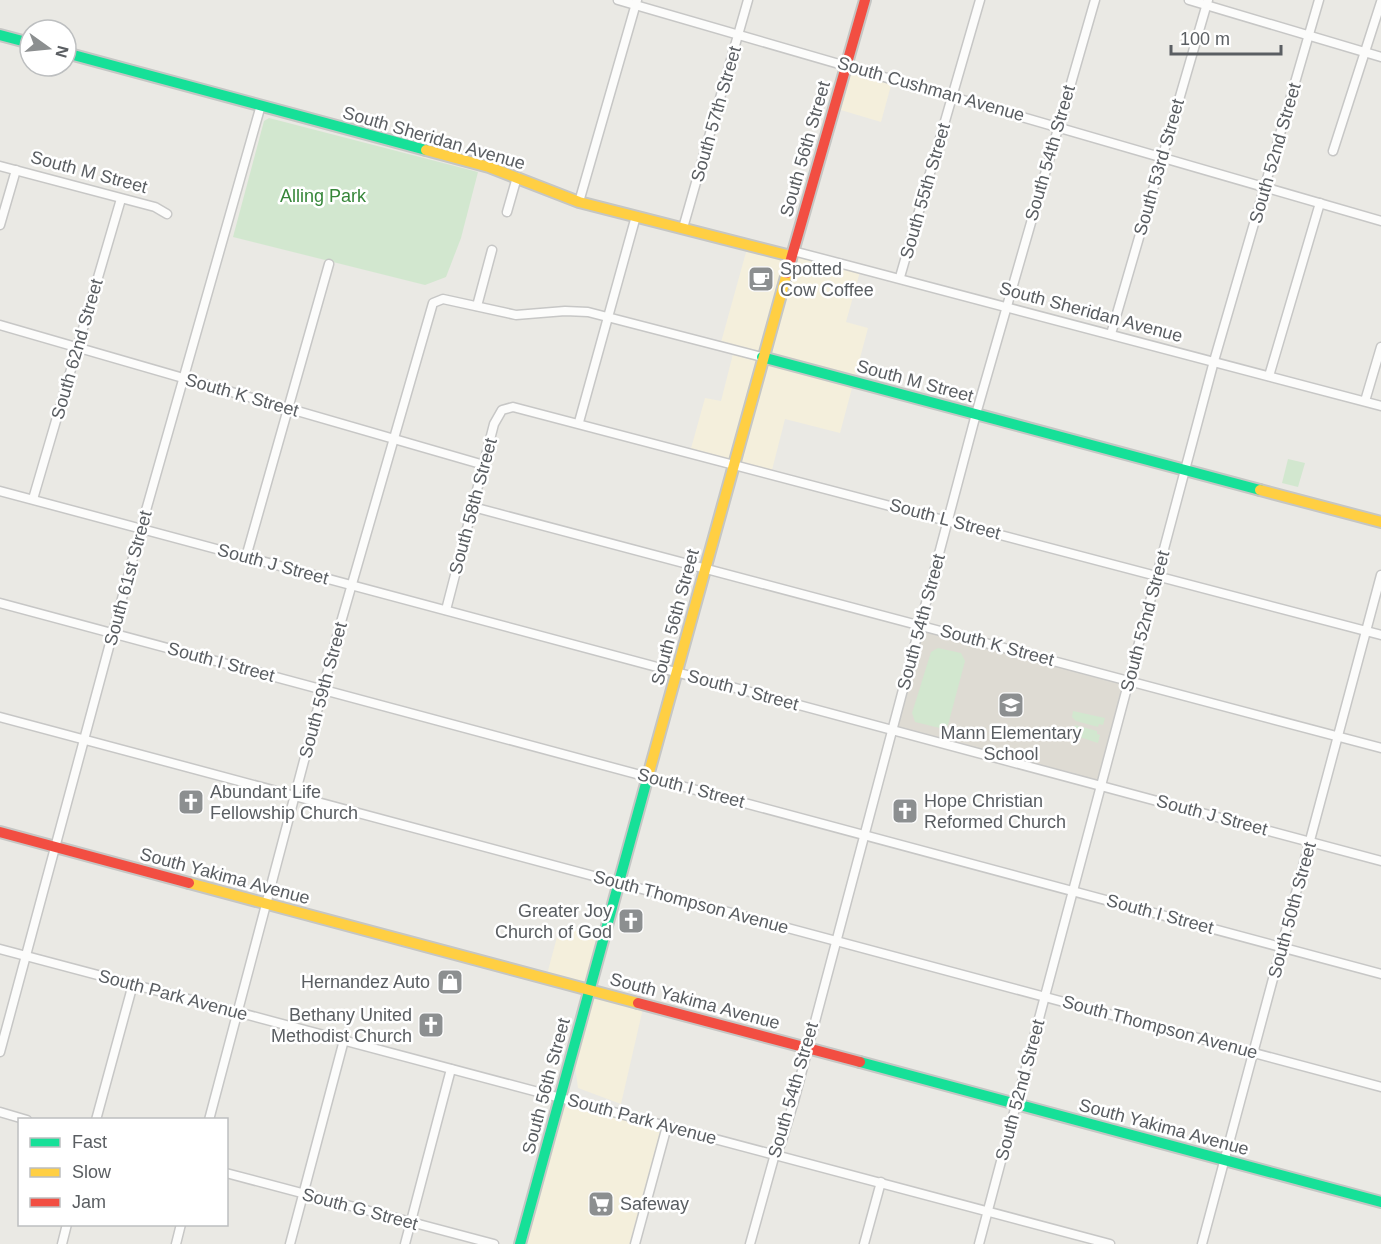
<svg xmlns="http://www.w3.org/2000/svg" width="1381" height="1244" font-family="Arial,sans-serif">
<style>
.commercial{fill:#f4efdc}
.education{fill:#dedbd3}
.green{fill:#d2e7cf}
.lines{fill:none;stroke-linecap:round;stroke-linejoin:round}
.street-casing{stroke:#c7c7c6;stroke-width:11}
.fast-casing{stroke:#c5c6c4;stroke-width:14}
.slow-casing{stroke:#c5c6c4;stroke-width:14}
.jam-casing{stroke:#c5c6c4;stroke-width:14}
.street{stroke:#fcfcfb;stroke-width:8}
.fast{stroke:#16e098;stroke-width:10}
.slow{stroke:#ffcf43;stroke-width:10}
.jam{stroke:#f24e42;stroke-width:10}
.labels{text-anchor:middle;stroke-width:5;stroke-linejoin:round;paint-order:stroke}
.street-label{font-size:18px;fill:#5a5e62;stroke:#fff}
.park-label{font-size:18px;fill:#368639;stroke:#fff}
.poi-label{font-size:18px;fill:#5a5e62;stroke:#fff;text-anchor:start}
</style>
<rect width="100%" height="100%" fill="#eae9e4"/>
<!-- commercial -->
<g class="commercial">
<path d="M846 65 893 78 881 122 834 108Z"/>
<path d="M748 245 793 251 861 268 846 322 868 328 840 433 785 419 771 474 690 452 705 398 721 401 734 350 720 346Z"/>
<path d="M560 926 604 938 590 990 644 1004 621 1104 578 1088 573 1052 590 990 546 978Z"/>
<path d="M560 1097 667 1126 635 1244H520Z"/>
</g>
<!-- education -->
<path class="education" d="M920 625 1129 681 1102 785 893 729Z"/>
<!-- green -->
<g class="green">
<path d="M269 118 478 172 461 238 446 277 425 285 233 237 264 121Z"/>
<path d="M1288 459 1305 463 1298 487 1282 483Z"/>
<path d="M938 648 961 653 965 661 948 725 944 729 915 722 912 713 931 652Z"/>
<path d="M1073 711 1105 718 1103 725 1099 724 1098 727 1076 721 1072 717Z"/>
<path d="M1075 725 1097 731V734L1100 735 1098 743 1067 733 1069 727 1074 728Z"/>
</g>
<g class="lines">
<!-- street casing -->
<g class="street-casing">
<g id="street">
<path d="M618 0 1381 221"/>
<path d="M1189 0 1381 57"/>
<path d="M1333 151 1381 2"/>
<path d="M0 166 155 207 167 214"/>
<path d="M579 202 637 0"/>
<path d="M507 212 517 177"/>
<path d="M0 225 16 170"/>
<path d="M683 228 748 0"/>
<path d="M793 251 1381 406"/>
<path d="M900 277 980 0"/>
<path d="M477 306 492 250"/>
<path d="M0 325 484 465"/>
<path d="M1111 334 1208 0"/>
<path d="M1269 376 1320 203"/>
<path d="M1365 401 1381 347"/>
<path d="M579 422 636 216"/>
<path d="M0 491 1381 861"/>
<path d="M33 499 121 199"/>
<path d="M473 507 1381 748"/>
<path d="M246 557 329 264"/>
<path d="M0 603 1381 974"/>
<path d="M446 610 494 424 502 410 513 407 1381 635"/>
<path d="M0 717 1381 1087"/>
<path d="M0 949 1110 1244"/>
<path d="M0 1052 141 528 261 105"/>
<path d="M0 1112 27 1120"/>
<path d="M96 1120 133 984"/>
<path d="M209 1120 337 636 433 303 443 299 516 315 565 311 588 312 762 357"/>
<path d="M226 1173 494 1244"/>
<path d="M62 1244 67 1224"/>
<path d="M176 1244 181 1224"/>
<path d="M290 1244 344 1040"/>
<path d="M405 1244 451 1069"/>
<path d="M635 1244 667 1126"/>
<path d="M750 1244 775 1154 781 1144 794 1101 976 414 1095 0"/>
<path d="M864 1244 881 1182"/>
<path d="M979 1244 1214 361 1319 0"/>
<path d="M1202 1244 1381 575"/>
</g>
</g>
<!-- fast casing -->
<g class="fast-casing">
<g id="fast">
<path d="M0 35 30 43"/>
<path d="M66 53 426 150"/>
<path d="M762 357 1260 490"/>
<path d="M860 1062 1381 1202"/>
<path d="M520 1244 648 776"/>
</g>
</g>
<!-- slow casing -->
<g class="slow-casing">
<g id="slow">
<path d="M426 150 489 167 579 202 791 256"/>
<path d="M1260 490 1381 522"/>
<path d="M648 776 787 273"/>
<path d="M189 883 638 1003"/>
</g>
</g>
<!-- jam casing -->
<g class="jam-casing">
<g id="jam">
<path d="M787 273 865 0"/>
<path d="M0 832 189 883"/>
<path d="M638 1003 860 1062"/>
</g>
</g>
<!-- street -->
<use href="#street" class="street"/>
<!-- fast -->
<use href="#fast" class="fast"/>
<!-- slow -->
<use href="#slow" class="slow"/>
<!-- jam -->
<use href="#jam" class="jam"/>
</g>
<!-- icons -->
<defs>
<g id="cafe-square" transform="scale(1.35)"><rect x="-9" y="-9" width="18" height="18" rx="4" fill="#8c8f90" stroke="#fff"/><path d="M-5.5-4.5H6V0H3Q3 3.5 0 3.5H-2.5Q-5.5 3.5-5.5 0ZM3-3.2v2h1.7v-2ZM-6 4.5H4V6H-6Z" fill="#fff"/></g>
<g id="school-square" transform="scale(1.35)"><rect x="-9" y="-9" width="18" height="18" rx="4" fill="#8c8f90" stroke="#fff"/><path d="M0-5L7-2L0 1L-7-2ZM-4 1L0 2.5L4 1V4Q0 6-4 4Z" fill="#fff"/></g>
<g id="church-square" transform="scale(1.35)"><rect x="-9" y="-9" width="18" height="18" rx="4" fill="#8c8f90" stroke="#fff"/><path d="M-1.2-6h2.4v3.5h3.3v2.4h-3.3V6h-2.4V-.1h-3.3v-2.4h3.3Z" fill="#fff"/></g>
<g id="shop-square" transform="scale(1.35)"><rect x="-9" y="-9" width="18" height="18" rx="4" fill="#8c8f90" stroke="#fff"/><path d="M-5-2.5h2.3a2.7 3.5 0 0 1 5.4 0H5L5.5 6h-11ZM-1.5-2.5h3a1.5 2.3 0 0 0-3 0Z" fill="#fff"/></g>
<g id="supermarket-square" transform="scale(1.35)"><rect x="-9" y="-9" width="18" height="18" rx="4" fill="#8c8f90" stroke="#fff"/><path d="M-6-5.5h2.5l.6 2H6L4.5 2H-2.5L-4.4-4H-6ZM-1.5 3.2a1.3 1.3 0 1 0 .1 0ZM3 3.2a1.3 1.3 0 1 0 .1 0Z" fill="#fff"/></g>
</defs>
<g fill-rule="evenodd">
<use href="#cafe-square" x="761" y="279"/>
<use href="#school-square" x="1011" y="705"/>
<use href="#church-square" x="191" y="802"/>
<use href="#church-square" x="905" y="811"/>
<use href="#church-square" x="631" y="921"/>
<use href="#shop-square" x="450" y="982"/>
<use href="#church-square" x="431" y="1025"/>
<use href="#supermarket-square" x="601" y="1204"/>
</g>
<g class="labels">
<!-- street labels -->
<g class="street-label">
<text transform="translate(931 89) rotate(16)" y="6">South Cushman Avenue</text>
<text transform="translate(716 114) rotate(-74)" y="6">South 57th Street</text>
<text transform="translate(434 138) rotate(16)" y="6">South Sheridan Avenue</text>
<text transform="translate(805 149) rotate(-74)" y="6">South 56th Street</text>
<text transform="translate(1050 153) rotate(-74)" y="6">South 54th Street</text>
<text transform="translate(1275 153) rotate(-74)" y="6">South 52nd Street</text>
<text transform="translate(1159 167) rotate(-74)" y="6">South 53rd Street</text>
<text transform="translate(89 172) rotate(15)" y="6">South M Street</text>
<text transform="translate(925 191) rotate(-74)" y="6">South 55th Street</text>
<text transform="translate(1091 312) rotate(15)" y="6">South Sheridan Avenue</text>
<text transform="translate(77 349) rotate(-74)" y="6">South 62nd Street</text>
<text transform="translate(915 381) rotate(15)" y="6">South M Street</text>
<text transform="translate(242 395) rotate(16)" y="6">South K Street</text>
<text transform="translate(473 506) rotate(-75)" y="6">South 58th Street</text>
<text transform="translate(945 519) rotate(15)" y="6">South L Street</text>
<text transform="translate(273 564) rotate(15)" y="6">South J Street</text>
<text transform="translate(128 578) rotate(-75)" y="6">South 61st Street</text>
<text transform="translate(675 617) rotate(-75)" y="6">South 56th Street</text>
<text transform="translate(1145 621) rotate(-75)" y="6">South 52nd Street</text>
<text transform="translate(921 622) rotate(-75)" y="6">South 54th Street</text>
<text transform="translate(997 645) rotate(15)" y="6">South K Street</text>
<text transform="translate(221 662) rotate(15)" y="6">South I Street</text>
<text transform="translate(323 690) rotate(-75)" y="6">South 59th Street</text>
<text transform="translate(743 690) rotate(15)" y="6">South J Street</text>
<text transform="translate(691 788) rotate(15)" y="6">South I Street</text>
<text transform="translate(1212 815) rotate(15)" y="6">South J Street</text>
<text transform="translate(225 876) rotate(15)" y="6">South Yakima Avenue</text>
<text transform="translate(691 902) rotate(15)" y="6">South Thompson Avenue</text>
<text transform="translate(1292 910) rotate(-75)" y="6">South 50th Street</text>
<text transform="translate(1160 914) rotate(15)" y="6">South I Street</text>
<text transform="translate(173 995) rotate(15)" y="6">South Park Avenue</text>
<text transform="translate(695 1001) rotate(15)" y="6">South Yakima Avenue</text>
<text transform="translate(1160 1027) rotate(15)" y="6">South Thompson Avenue</text>
<text transform="translate(546 1086) rotate(-75)" y="6">South 56th Street</text>
<text transform="translate(793 1090) rotate(-74)" y="6">South 54th Street</text>
<text transform="translate(1020 1090) rotate(-75)" y="6">South 52nd Street</text>
<text transform="translate(642 1119) rotate(15)" y="6">South Park Avenue</text>
<text transform="translate(1164 1127) rotate(15)" y="6">South Yakima Avenue</text>
<text transform="translate(360 1209) rotate(15)" y="6">South G Street</text>
</g>
<!-- park labels -->
<g class="park-label">
<text x="323" y="202">Alling Park</text>
</g>
<!-- poi labels -->
<g class="poi-label">
<text x="780" y="275">Spotted<tspan x="780" dy="21">Cow Coffee</tspan></text>
<text x="1011" y="739" text-anchor="middle">Mann Elementary<tspan x="1011" dy="21">School</tspan></text>
<text x="210" y="798">Abundant Life<tspan x="210" dy="21">Fellowship Church</tspan></text>
<text x="924" y="807">Hope Christian<tspan x="924" dy="21">Reformed Church</tspan></text>
<text x="612" y="917" text-anchor="end">Greater Joy<tspan x="612" dy="21">Church of God</tspan></text>
<text x="430" y="988" text-anchor="end">Hernandez Auto</text>
<text x="412" y="1021" text-anchor="end">Bethany United<tspan x="412" dy="21">Methodist Church</tspan></text>
<text x="620" y="1210">Safeway</text>
</g>
</g>
<!-- legend -->
<rect x="18" y="1118" width="210" height="108" fill="#ffffff" stroke="#bdbfc0" stroke-width="1.5"/>
<rect x="30" y="1138" width="30" height="9" fill="#16e098" stroke="#bdbfc0" stroke-width="1.5"/>
<text x="72" y="1148" font-size="18" fill="#5a5e62">Fast</text>
<rect x="30" y="1168" width="30" height="9" fill="#ffcf43" stroke="#bdbfc0" stroke-width="1.5"/>
<text x="72" y="1178" font-size="18" fill="#5a5e62">Slow</text>
<rect x="30" y="1198" width="30" height="9" fill="#f24e42" stroke="#bdbfc0" stroke-width="1.5"/>
<text x="72" y="1208" font-size="18" fill="#5a5e62">Jam</text>
<!-- north arrow -->
<g transform="translate(48 48) rotate(105)"><circle r="28" fill="#ffffff" stroke="#bdbfc0" stroke-width="1.5"/>
<path d="M0-4.5L10 22L0 15L-10 22Z" fill="#8c8f90"/>
<text y="-9" font-size="16" font-weight="bold" text-anchor="middle" fill="#5a5e62">N</text>
</g>
<!-- scale -->
<path d="M1171 45v9h110v-9" fill="none" stroke="#5a5e62" stroke-width="3"/>
<text x="1180" y="45" font-size="18" fill="#5a5e62" stroke="#ffffff" stroke-width="4.5" paint-order="stroke">100 m</text>
</svg>
